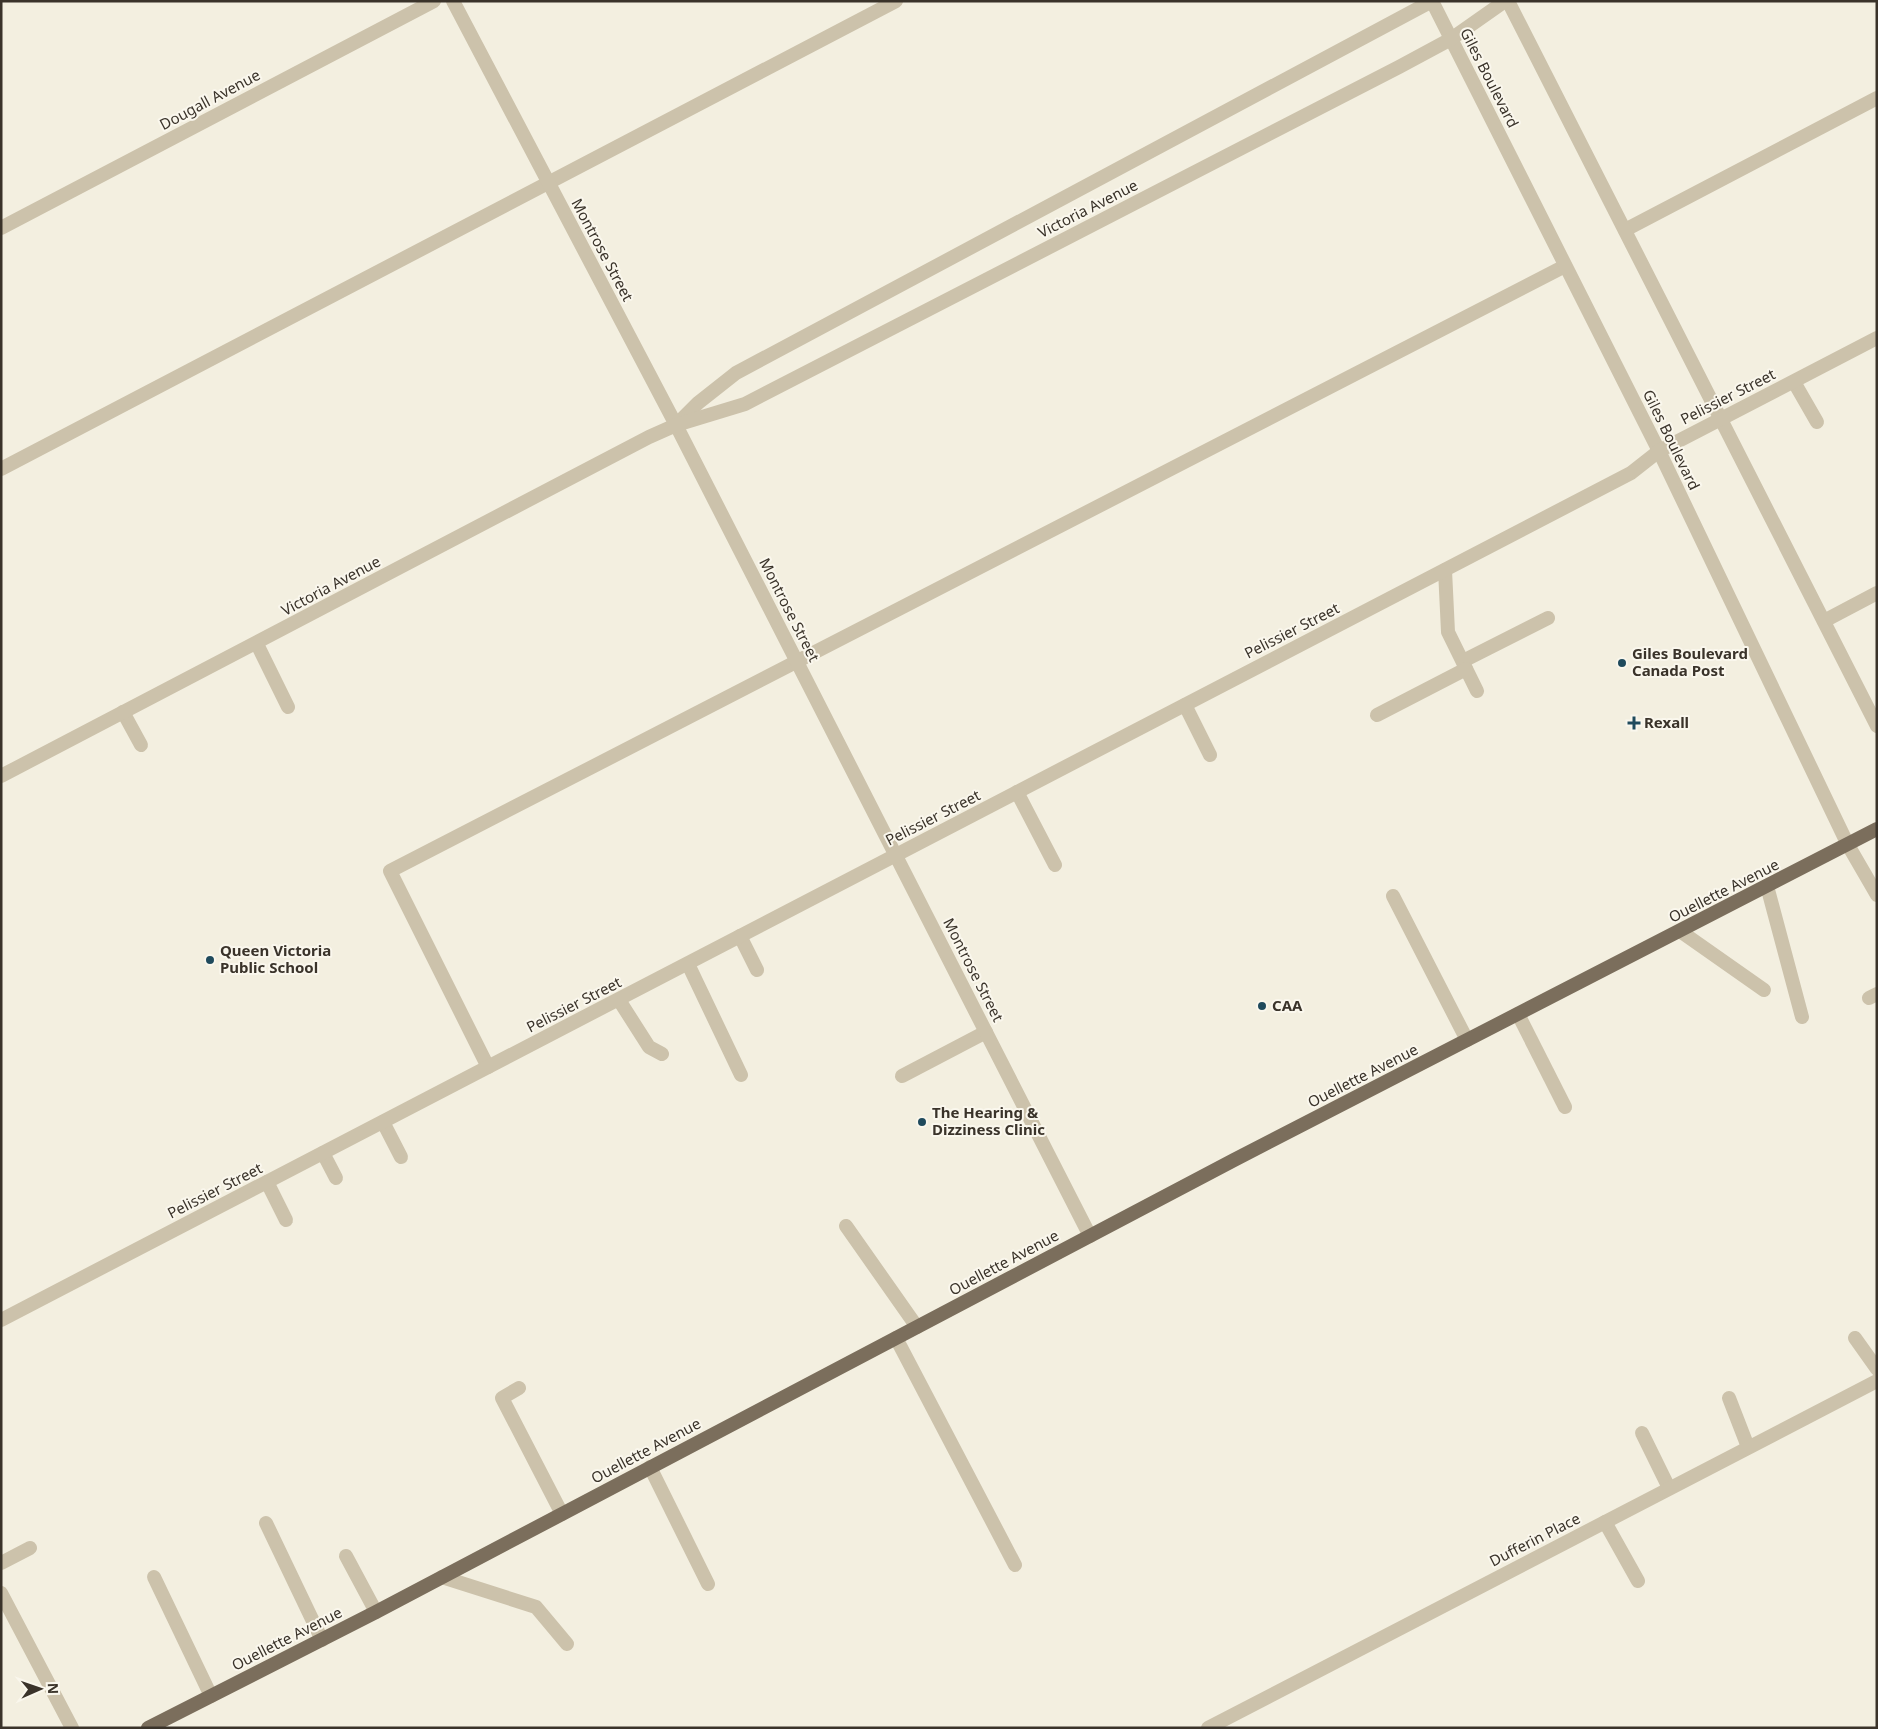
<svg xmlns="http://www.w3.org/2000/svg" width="1878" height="1729" font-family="'Noto Sans',sans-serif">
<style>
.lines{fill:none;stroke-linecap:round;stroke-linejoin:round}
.service{stroke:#ccc2ab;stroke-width:14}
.minor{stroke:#ccc2ab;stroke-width:14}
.tertiary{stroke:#ccc2ab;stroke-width:14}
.primary{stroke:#7b6e5c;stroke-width:14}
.poi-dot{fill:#1f4a5c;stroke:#faf7ed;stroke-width:2}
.labels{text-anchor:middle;stroke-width:4;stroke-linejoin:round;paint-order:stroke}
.street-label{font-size:15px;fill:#3a332a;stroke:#faf7ed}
.poi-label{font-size:15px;font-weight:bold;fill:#3a332a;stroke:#faf7ed;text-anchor:start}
</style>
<rect width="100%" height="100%" fill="#f3efe0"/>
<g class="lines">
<!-- service -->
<g class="service">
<path d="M1625 230 1877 98"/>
<path d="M1794 382 1817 422"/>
<path d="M1 469 896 1"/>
<path d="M1445 570 1448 632 1477 691"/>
<path d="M1824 621 1877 593"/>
<path d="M257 644 288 707"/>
<path d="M1463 661 1548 618"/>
<path d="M1185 705 1210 755"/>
<path d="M123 712 141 745"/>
<path d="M1377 715 1466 669"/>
<path d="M1017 792 1055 865"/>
<path d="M1767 886 1802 1017"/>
<path d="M1393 896 1467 1040"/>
<path d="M1680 931 1764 990"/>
<path d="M740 936 757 970"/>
<path d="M688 964 741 1075"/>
<path d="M1869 998 1877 994"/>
<path d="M619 1000 649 1047 662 1054"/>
<path d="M1518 1014 1565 1107"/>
<path d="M488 1067 390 871 1565 266"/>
<path d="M902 1076 986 1032"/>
<path d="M383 1122 401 1157"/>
<path d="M323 1153 336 1178"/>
<path d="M267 1182 286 1220"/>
<path d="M846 1226 917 1327"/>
<path d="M896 1338 1015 1565"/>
<path d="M1855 1338 1877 1369"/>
<path d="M519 1388 502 1398 562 1514"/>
<path d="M1729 1398 1748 1447"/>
<path d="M1642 1433 1669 1488"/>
<path d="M650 1467 708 1584"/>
<path d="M1605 1522 1638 1581"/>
<path d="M266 1523 322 1640"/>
<path d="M346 1556 376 1612"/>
<path d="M1 1563 30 1548"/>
<path d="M154 1577 211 1696"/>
<path d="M442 1577 536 1607 567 1644"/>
</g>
<!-- minor -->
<g class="minor">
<path d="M453 1 676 425 1090 1236"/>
<path d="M1432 1 1659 451 1848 845"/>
<path d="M1508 1 1877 726"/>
<path d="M1 228 434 1"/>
<path d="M677 424 698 403 736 373 1432 1"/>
<path d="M1 776 649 437 676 425 745 404 1399 67 1451 39 1505 1"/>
<path d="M1 1320 1631 473 1659 451 1877 338"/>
<path d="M1 1593 72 1728"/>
<path d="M1208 1728 1877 1381"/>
</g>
<!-- tertiary -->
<path class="tertiary" d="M1848 845 1877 895"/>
<!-- primary -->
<path class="primary" d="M148 1728 376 1612 1234 1160 1877 829"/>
</g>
<!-- markers -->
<g class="poi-dot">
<circle cx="1622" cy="663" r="5"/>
<path d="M1631.5 715.5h5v5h5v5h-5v5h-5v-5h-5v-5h5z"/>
<circle cx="210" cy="960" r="5"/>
<circle cx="1262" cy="1006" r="5"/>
<circle cx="922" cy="1122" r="5"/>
</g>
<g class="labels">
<!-- street labels -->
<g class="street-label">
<text transform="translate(1489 78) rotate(63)" y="5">Giles Boulevard</text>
<text transform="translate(210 100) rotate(-28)" y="5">Dougall Avenue</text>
<text transform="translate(1088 209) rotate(-27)" y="5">Victoria Avenue</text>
<text transform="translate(602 250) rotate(62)" y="5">Montrose Street</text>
<text transform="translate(1728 397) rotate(-27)" y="5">Pelissier Street</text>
<text transform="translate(1671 440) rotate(64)" y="5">Giles Boulevard</text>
<text transform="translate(331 586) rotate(-28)" y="5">Victoria Avenue</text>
<text transform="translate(789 610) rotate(63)" y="5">Montrose Street</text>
<text transform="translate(1292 631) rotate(-27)" y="5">Pelissier Street</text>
<text transform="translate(933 818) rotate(-27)" y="5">Pelissier Street</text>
<text transform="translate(1724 891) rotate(-27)" y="5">Ouellette Avenue</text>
<text transform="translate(973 970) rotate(63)" y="5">Montrose Street</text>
<text transform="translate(574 1005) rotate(-27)" y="5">Pelissier Street</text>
<text transform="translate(1363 1076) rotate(-27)" y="5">Ouellette Avenue</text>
<text transform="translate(215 1191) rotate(-27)" y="5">Pelissier Street</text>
<text transform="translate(1004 1263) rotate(-28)" y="5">Ouellette Avenue</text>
<text transform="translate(646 1451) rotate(-28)" y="5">Ouellette Avenue</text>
<text transform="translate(1535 1540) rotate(-27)" y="5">Dufferin Place</text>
<text transform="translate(287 1639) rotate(-27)" y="5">Ouellette Avenue</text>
</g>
<!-- poi labels -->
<g class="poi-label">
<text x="1632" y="659">Giles Boulevard<tspan x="1632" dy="17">Canada Post</tspan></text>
<text x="1644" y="728">Rexall</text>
<text x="220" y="956">Queen Victoria<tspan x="220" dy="17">Public School</tspan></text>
<text x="1272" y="1011">CAA</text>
<text x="932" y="1118">The Hearing &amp;<tspan x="932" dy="17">Dizziness Clinic</tspan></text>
</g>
</g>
<!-- border -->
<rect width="1878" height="1729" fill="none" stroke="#3a332a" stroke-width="5"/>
<!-- north arrow -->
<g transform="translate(40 1689) rotate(88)" stroke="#faf7ed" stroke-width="4" paint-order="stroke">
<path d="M0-4L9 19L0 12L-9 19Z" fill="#3a332a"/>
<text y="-8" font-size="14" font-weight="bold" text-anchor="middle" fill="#3a332a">N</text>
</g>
</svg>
